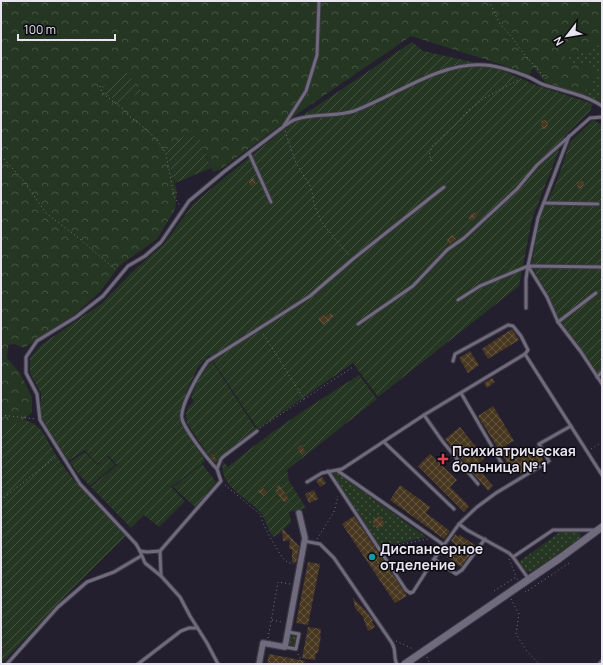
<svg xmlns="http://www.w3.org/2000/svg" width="603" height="665" font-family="Manrope,sans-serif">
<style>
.grass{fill:url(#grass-dots)}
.forest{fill:url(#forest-crowns)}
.garden{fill:url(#garden-furrows)}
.building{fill:url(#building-cross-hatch)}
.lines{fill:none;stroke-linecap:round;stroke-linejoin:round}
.service-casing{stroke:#3d3946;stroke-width:5}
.minor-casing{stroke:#3d3946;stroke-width:8}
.tertiary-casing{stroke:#3d3946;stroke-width:9}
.path{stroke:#76727f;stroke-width:1;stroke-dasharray:1 3;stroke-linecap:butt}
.service{stroke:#6f6a7c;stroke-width:3}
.minor{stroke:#6f6a7c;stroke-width:5.5}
.tertiary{stroke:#6f6a7c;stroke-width:7}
.health-dot{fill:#e0444e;stroke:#0c0a11;stroke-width:1.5}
.culture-dot{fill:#0f9aa8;stroke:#0c0a11;stroke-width:1.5}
.labels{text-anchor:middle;stroke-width:3;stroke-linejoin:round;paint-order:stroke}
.poi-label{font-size:14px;font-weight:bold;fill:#e8e5f0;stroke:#0c0a11;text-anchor:start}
</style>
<defs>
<pattern id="grass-dots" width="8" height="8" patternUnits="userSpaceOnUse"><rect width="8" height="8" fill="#253722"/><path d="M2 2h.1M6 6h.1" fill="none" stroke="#455442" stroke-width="1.8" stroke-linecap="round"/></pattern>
<pattern id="forest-crowns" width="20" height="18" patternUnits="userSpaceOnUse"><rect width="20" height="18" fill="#253722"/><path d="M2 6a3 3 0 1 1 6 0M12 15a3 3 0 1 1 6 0" fill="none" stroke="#455442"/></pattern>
<pattern id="garden-furrows" width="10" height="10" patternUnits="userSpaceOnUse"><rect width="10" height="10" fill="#253722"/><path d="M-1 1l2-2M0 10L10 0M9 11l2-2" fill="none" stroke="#455442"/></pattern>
<pattern id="building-cross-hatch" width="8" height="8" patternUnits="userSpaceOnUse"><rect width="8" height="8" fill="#493820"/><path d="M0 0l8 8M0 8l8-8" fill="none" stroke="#635541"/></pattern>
</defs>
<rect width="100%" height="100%" fill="#241f2e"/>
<!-- grass -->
<g class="grass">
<path d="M602 43V104L591 98 580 94 592 85 589 63 575 65 567 63 565 57 587 52Z"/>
<path d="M334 472H336L426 537 386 546 381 549 339 485 334 476Z"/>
<path d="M577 531 581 535V538L531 572H529C525 571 520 565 520 561L560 532Z"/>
<path d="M289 635 296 636 294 646 288 645Z"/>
</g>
<!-- forest -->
<path class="forest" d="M1 1H602V43L587 52 565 57 567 63 575 65 589 63 596 75 592 85 580 94 545 82 533 67 529 76 506 66 411 36 278 127 221 169 213 172 200 139 166 150 177 192 175 209 157 239 119 266 100 292 75 314 24 348 14 344 8 345 7 358 20 373 32 397V412L24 420 1 431Z"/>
<!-- garden -->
<g class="garden">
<path d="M412 42 423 51 495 67 533 84 593 104 590 111 565 135 532 219 519 286 378 397 353 363 258 429 209 355 198 367 187 390 180 417 205 461 171 487 185 501 159 527 144 515 131 528 91 487 117 465 108 455 97 464 85 450 68 461 41 420V393L30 373V358L41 345 101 304 132 272 164 244 193 204 229 174 293 122Z"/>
<path d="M126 72 141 91 121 104 104 92 102 87Z"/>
<path d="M593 120 602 125V380L557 318 550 298 536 274 532 263 540 217 557 181 570 142Z"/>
<path d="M187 134 200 139 211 168 175 183 166 150Z"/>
<path d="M212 361 256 429 233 446 214 464 187 423C185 413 186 408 194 402L191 397 201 374Z"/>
<path d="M359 375 377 399 287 470 289 481 306 508 289 512 291 522 279 534 273 537C268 530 265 518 261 513 248 498 218 486 223 462L228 467C269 432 314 404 359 375Z"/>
<path d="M24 420C42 424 45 437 54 452 73 484 101 509 127 535L71 590 1 664V431Z"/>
<path d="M85 452 97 465 107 456 115 465 90 486 76 471 70 462Z"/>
<path d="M202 464 216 482 195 507 173 487Z"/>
</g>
<!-- building -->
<g class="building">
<path d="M547 120 548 128 542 129 541 121Z"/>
<path d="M254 178 256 183 251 186 248 181Z"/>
<path d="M583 181 584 187 578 189 577 182Z"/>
<path d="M474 212 478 215 472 221 468 218Z"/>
<path d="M452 235 456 239 450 244 447 240Z"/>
<path d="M331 313 334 317 323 325 318 318 323 315 325 317Z"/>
<path d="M512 329 519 340 488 359 482 349Z"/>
<path d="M470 351 479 365 468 373 459 358Z"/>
<path d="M492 378 495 382 487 388 484 383Z"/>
<path d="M493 406 514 441 506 445 515 459 536 446 544 461 539 464 538 463 520 473 519 471 514 474 478 416Z"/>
<path d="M460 427 485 458 476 466 493 486 488 491 445 439Z"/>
<path d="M301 445 306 452 302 455 297 448Z"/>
<path d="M213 454 217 460 215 462 210 456Z"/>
<path d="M430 454 457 480 450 487 469 506 464 512 418 466Z"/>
<path d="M322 477 326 483 320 487 316 480Z"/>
<path d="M279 485 289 499 284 502 275 490 277 489 276 487Z"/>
<path d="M400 485 430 507 426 513 450 531 444 539 390 500Z"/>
<path d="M262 487 267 492 264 496 258 491Z"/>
<path d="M314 490 318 499 309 503 305 494Z"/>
<path d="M354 516 407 596 395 603 342 524Z"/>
<path d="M380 516 385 524 377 529 372 521Z"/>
<path d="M282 528 299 546 296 563 292 562V549H289L290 540 283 541Z"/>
<path d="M455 534 458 537 460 535 476 546 461 567 447 557 456 545 451 541Z"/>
<path d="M308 562 320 564 308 625 296 623Z"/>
<path d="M353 598 367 612 373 621H372L375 627 368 631 363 617 355 608Z"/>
<path d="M308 627 321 629 320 636H321L318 653H316L315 660 302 658Z"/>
<path d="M269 654 305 661 304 664H267Z"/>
</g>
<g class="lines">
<!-- service casing -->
<g class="service-casing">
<g id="service">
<path d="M284 126C288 124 292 120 297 119 316 113 336 117 354 111 395 96 441 61 485 65 499 66 513 71 526 76 532 78 537 82 542 84 562 91 584 94 602 106"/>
<path d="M569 136 538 218 528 266 547 297 558 322 581 352 602 384"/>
<path d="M249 153 271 202"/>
<path d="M544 203 598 204"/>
<path d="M458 300 480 286 528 266 602 267"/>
<path d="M526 308V279L528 266"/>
<path d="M558 322 596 293"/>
<path d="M358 324 413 286 447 250 464 238 517 189 537 165 590 118 602 117"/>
<path d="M525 354 602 475"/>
<path d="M597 377 602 372"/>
<path d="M461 393 505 469"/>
<path d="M424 415 443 442 478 484"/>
<path d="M384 442 454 509"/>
<path d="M217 469C209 461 185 430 182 419 179 406 201 370 208 361L310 296 353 259 444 187"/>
<path d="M328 471 406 590 410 593 413 592 434 559 459 524 477 507 496 493 549 461 539 444 571 426"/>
<path d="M338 471 444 545"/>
<path d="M307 482 322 473 342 469 424 415 525 354 528 350 521 336 513 326 508 325 455 354 453 361"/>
<path d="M459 524 467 530 509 553 513 557 553 530H595"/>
<path d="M304 541 320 544 334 558 392 643C397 652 393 658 397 664"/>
<path d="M140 551 147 552 160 551"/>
<path d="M513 557 528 578"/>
<path d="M434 559 456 574 462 570 485 539"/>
<path d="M161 576 160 551 221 481 217 469 221 459 224 456 257 431"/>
<path d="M285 647 296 649 299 634 288 632"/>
<path d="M7 664 58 607 87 582 114 572 141 556"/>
<path d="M138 664 181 631 189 628H197"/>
<path d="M218 664 207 643 190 616 180 597 161 576 145 563 140 551 136 544 80 484 40 420 37 394 26 373V357L37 341 76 317 103 296 128 266 145 256 161 242 189 201 225 171 283 127 306 91 317 55 319 1"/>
<path d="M599 664 602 661"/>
</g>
</g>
<!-- minor casing -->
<g class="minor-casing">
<path id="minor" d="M259 664 263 643 285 647 305 538 299 513"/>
</g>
<!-- tertiary casing -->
<g class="tertiary-casing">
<path id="tertiary" d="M405 664 560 558 602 527"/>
</g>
<!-- path -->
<g class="path">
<path d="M489 1 500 24 510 35 524 54 547 80"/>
<path d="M100 86 102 93 123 109 129 116 147 130 159 143 166 154 174 196 180 206"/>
<path d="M285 131 296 163 310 186 313 196 314 204 321 221 336 240 350 256"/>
<path d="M4 159 23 180 46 213 81 240 117 271"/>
<path d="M432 161 429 155 432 146 455 125 468 111 483 99 520 79"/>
<path d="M304 399 353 367"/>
<path d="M1 415 36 419"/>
<path d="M260 428 304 399 262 332"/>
<path d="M591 449 602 442"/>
<path d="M225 485 261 515C260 521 278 552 283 558 286 562 289 563 294 564"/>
<path d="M1 500 57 456"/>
<path d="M317 539 334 512 338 496"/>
<path d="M384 549 387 547 428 539"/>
<path d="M509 559 516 576"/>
<path d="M494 591 516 577 518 580"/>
<path d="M525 591 526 592 569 563"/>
<path d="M511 599 519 614 516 634 526 650 539 664"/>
<path d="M272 620 282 622"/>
<path d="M268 638 278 582 290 584"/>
<path d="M396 641 413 649"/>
<path d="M298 654 303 664"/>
<path d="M427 657 430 664"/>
</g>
<!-- service -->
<use href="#service" class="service"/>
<!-- minor -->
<use href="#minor" class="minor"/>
<!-- tertiary -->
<use href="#tertiary" class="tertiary"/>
</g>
<!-- markers -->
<path class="health-dot" d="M441 453h4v4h4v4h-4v4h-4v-4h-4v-4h4z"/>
<circle class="culture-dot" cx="372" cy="557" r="4"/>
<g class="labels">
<!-- poi labels -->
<g class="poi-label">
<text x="452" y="456">Психиатрическая<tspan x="452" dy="16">больница № 1</tspan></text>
<text x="380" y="554">Диспансерное<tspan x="380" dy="16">отделение</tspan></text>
</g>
</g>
<!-- border -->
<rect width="603" height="665" fill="none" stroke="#e8e5f0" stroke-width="4"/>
<!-- north arrow -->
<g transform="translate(567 36) rotate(239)" stroke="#0c0a11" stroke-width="3" paint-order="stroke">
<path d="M0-3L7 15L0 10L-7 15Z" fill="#e8e5f0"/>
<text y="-6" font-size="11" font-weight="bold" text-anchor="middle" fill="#e8e5f0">N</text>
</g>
<!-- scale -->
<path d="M18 34v6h97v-6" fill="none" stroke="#e8e5f0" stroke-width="2"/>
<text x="24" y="34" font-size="12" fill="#e8e5f0" stroke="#0c0a11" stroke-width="3" paint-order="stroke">100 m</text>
</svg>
